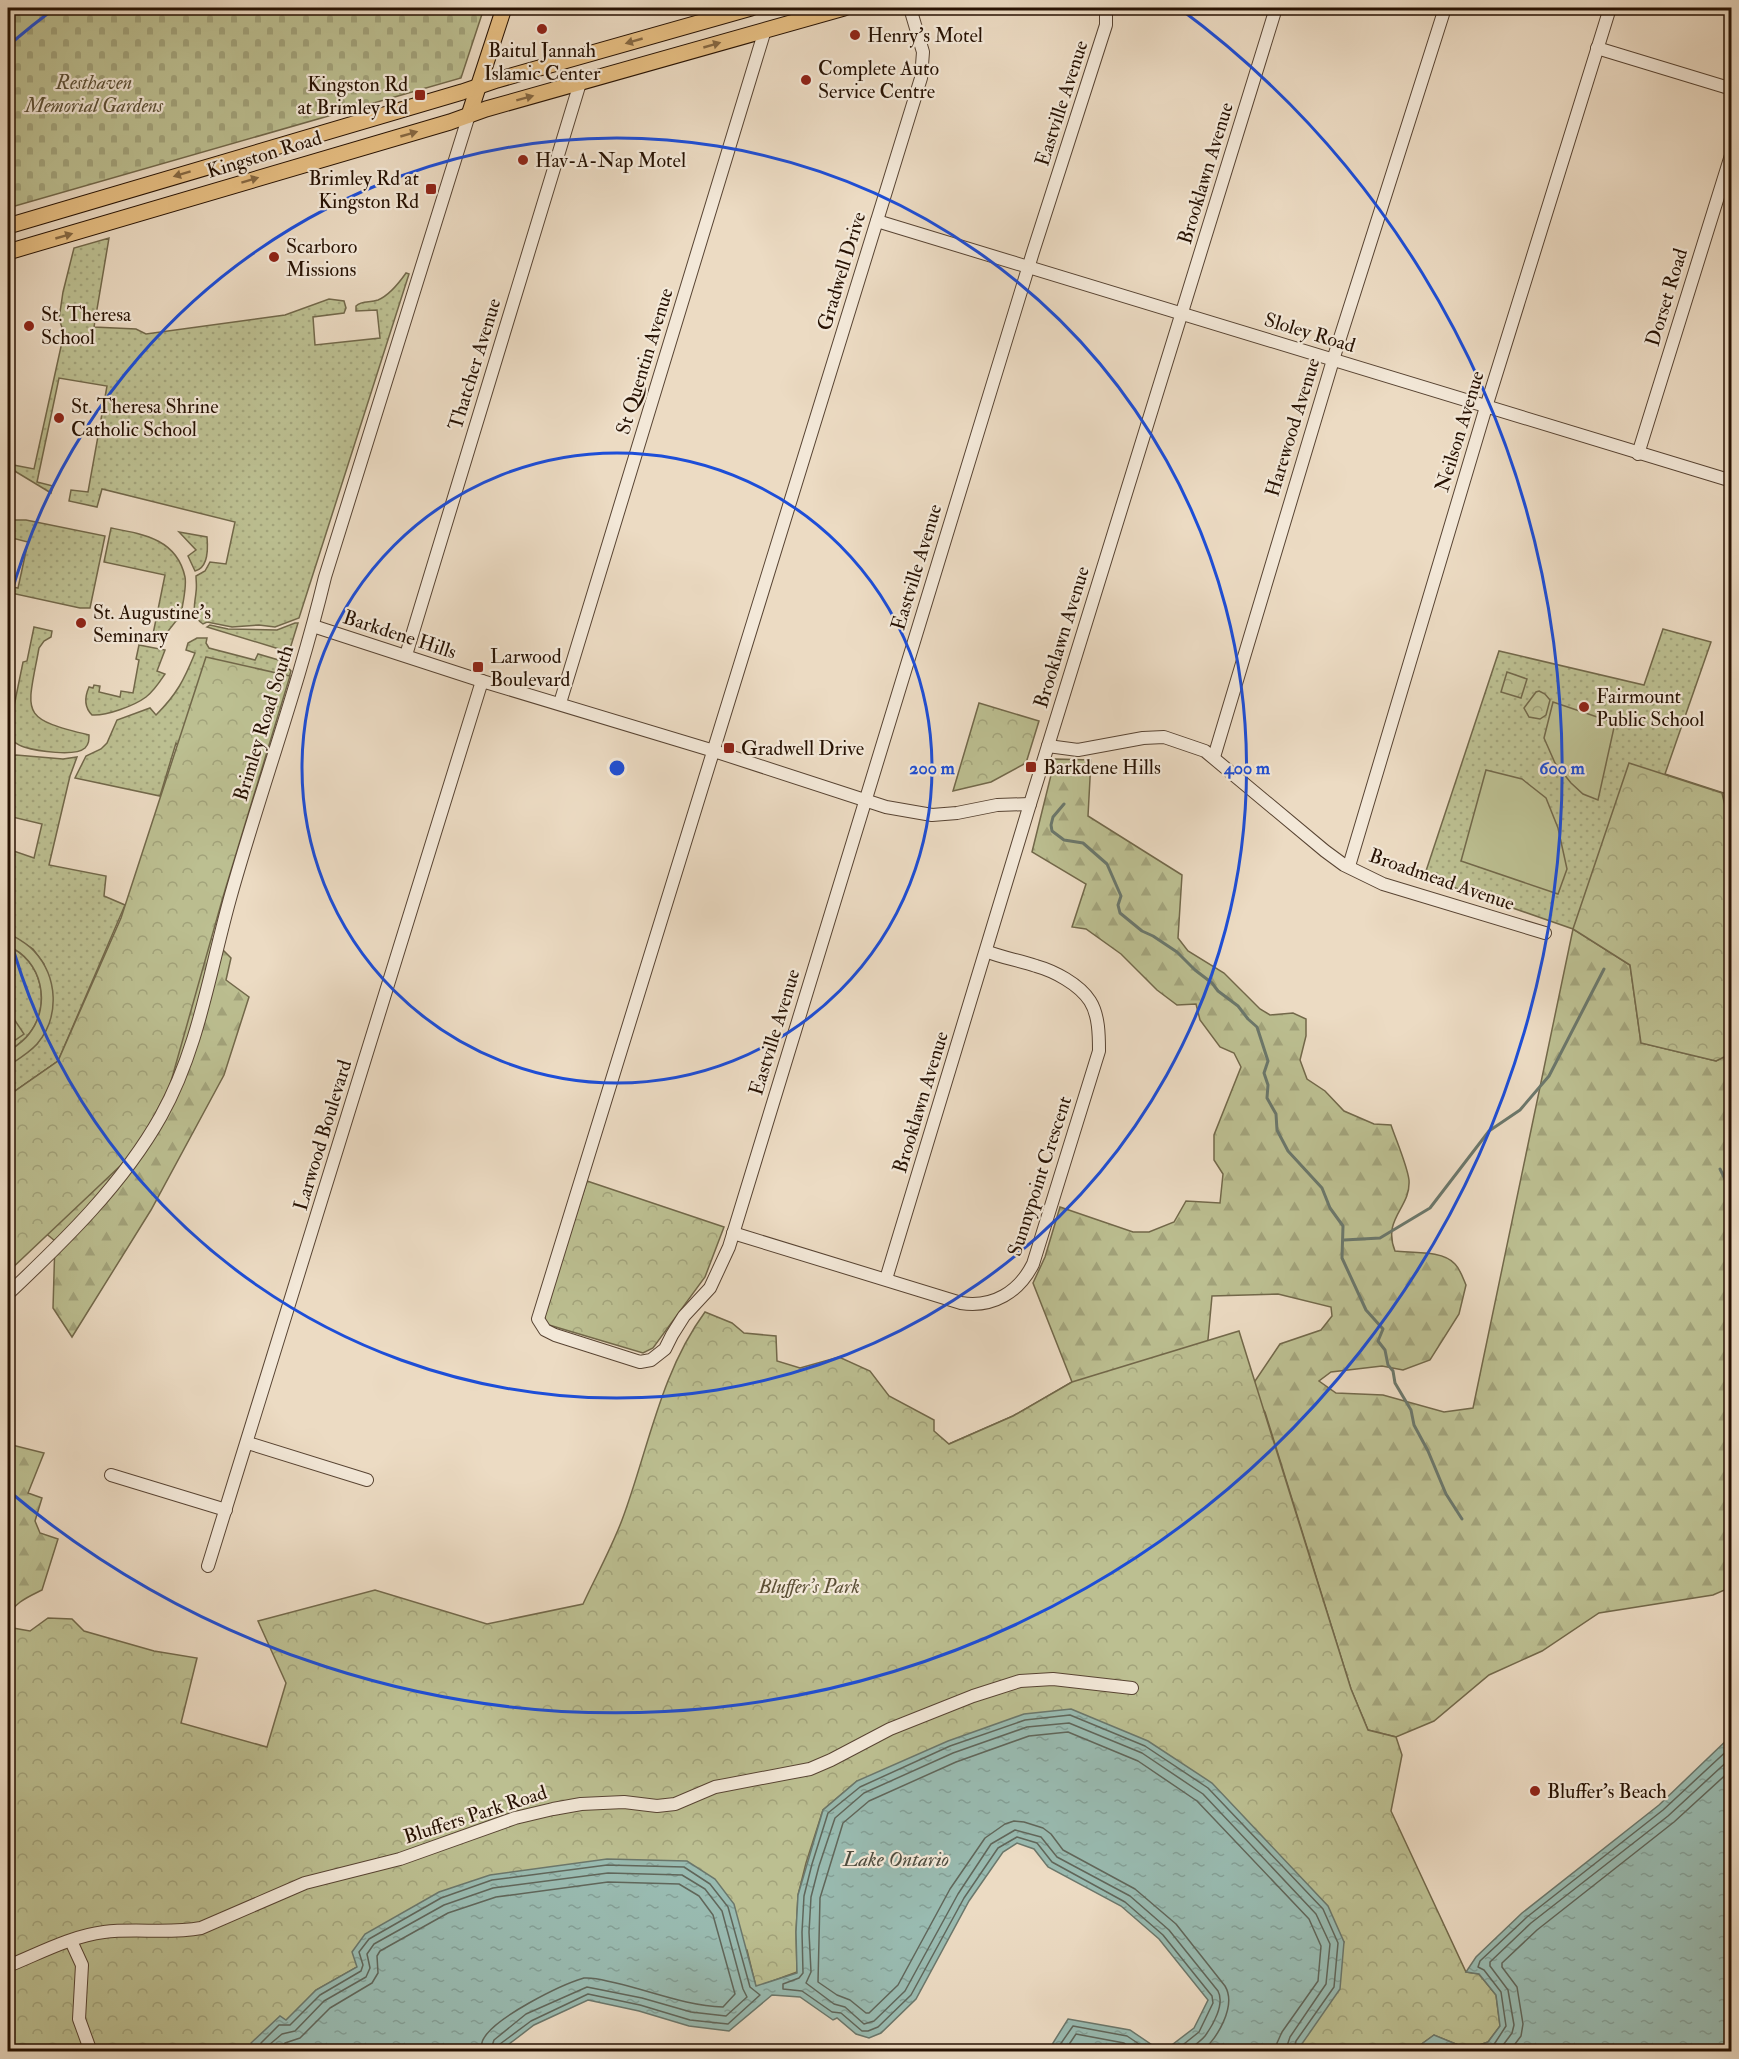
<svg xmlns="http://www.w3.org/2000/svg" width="1739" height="2059" font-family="'IM FELL Double Pica',serif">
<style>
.grass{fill:url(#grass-dots);stroke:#72684a;stroke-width:1.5}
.forest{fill:url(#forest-firs);stroke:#72684a;stroke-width:1.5}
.cemetery{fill:url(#cemetery-stones);stroke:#72684a;stroke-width:1.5}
.park{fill:url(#park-crowns);stroke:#72684a;stroke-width:1.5}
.pitch{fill:#bcbf91;stroke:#72684a;stroke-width:1.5}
.water{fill:url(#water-ripples);stroke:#6b776b;stroke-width:1.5}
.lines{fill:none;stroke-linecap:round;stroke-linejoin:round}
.shore{stroke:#60665a;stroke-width:1.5}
.stream{stroke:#6b776b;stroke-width:3}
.minor-casing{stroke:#584433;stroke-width:14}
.major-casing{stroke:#271203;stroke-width:17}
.minor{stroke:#f3e8d8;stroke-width:12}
.major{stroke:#e6be82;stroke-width:15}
.oneway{fill:#866842}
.ring{fill:none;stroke:#1d4ed8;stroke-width:3}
.poi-dot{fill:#8f2418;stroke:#f3e8d8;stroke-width:2}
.labels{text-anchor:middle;stroke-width:4.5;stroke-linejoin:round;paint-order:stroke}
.poi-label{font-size:20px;fill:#271203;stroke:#f3e8d8;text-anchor:start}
.park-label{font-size:20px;font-style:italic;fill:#5b4f35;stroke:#f3e8d8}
.street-label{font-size:20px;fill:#271203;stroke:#f3e8d8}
.water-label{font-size:21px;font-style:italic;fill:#4f4d40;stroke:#f3e8d8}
.centre{fill:#1d4ed8;stroke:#f3e8d8;stroke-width:3}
.ring-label{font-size:18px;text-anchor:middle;font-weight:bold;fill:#1d4ed8;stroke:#f3e8d8;stroke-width:4.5;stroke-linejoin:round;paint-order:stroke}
</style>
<defs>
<pattern id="grass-dots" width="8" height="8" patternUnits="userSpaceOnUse" patternTransform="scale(1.5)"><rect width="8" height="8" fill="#bcbf91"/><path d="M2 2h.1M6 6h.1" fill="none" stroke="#a2a37b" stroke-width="1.8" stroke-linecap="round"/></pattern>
<pattern id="forest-firs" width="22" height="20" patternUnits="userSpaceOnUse" patternTransform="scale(1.5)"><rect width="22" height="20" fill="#bcbf91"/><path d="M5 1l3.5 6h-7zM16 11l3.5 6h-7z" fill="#a2a37b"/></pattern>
<pattern id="cemetery-stones" width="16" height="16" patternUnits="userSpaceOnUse" patternTransform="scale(1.5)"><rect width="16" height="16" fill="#bcbf91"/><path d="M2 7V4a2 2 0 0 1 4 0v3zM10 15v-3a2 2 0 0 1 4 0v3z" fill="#a2a37b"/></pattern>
<pattern id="park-crowns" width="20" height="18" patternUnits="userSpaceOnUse" patternTransform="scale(1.5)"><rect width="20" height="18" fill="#bcbf91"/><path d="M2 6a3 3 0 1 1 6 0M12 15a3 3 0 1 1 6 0" fill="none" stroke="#a2a37b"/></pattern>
<pattern id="water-ripples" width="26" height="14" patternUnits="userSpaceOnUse" patternTransform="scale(1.5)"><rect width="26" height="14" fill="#99bbb1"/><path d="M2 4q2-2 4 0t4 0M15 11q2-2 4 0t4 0" fill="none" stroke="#84a097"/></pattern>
</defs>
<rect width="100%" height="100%" fill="#ecdbc3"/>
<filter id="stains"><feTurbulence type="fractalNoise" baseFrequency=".00333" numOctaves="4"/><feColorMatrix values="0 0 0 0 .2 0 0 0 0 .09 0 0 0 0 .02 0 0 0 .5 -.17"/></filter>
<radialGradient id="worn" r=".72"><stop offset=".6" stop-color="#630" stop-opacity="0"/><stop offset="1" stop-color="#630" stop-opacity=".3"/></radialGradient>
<!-- grass -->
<g class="grass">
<path d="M109 238 94 327 136 329 146 334 285 315 329 299 344 301 346 308 344 313 313 317 315 345 380 338 377 310 356 311V306C362 300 370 303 378 300 390 295 399 283 406 273L409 274 299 618 275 627 259 625 232 627 207 622 203 624C190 615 195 605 196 592 197 586 196 581 196 576L205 571 210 562 226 564 235 522 102 489 97 507 69 501 71 490 88 492 107 386 59 378 37 482 53 486 51 493 8 467V464L34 469 64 333 59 319 63 292 74 248Z"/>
<path d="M8 520H26L105 536 90 608H80L11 593 13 587 18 588 28 542 8 537Z"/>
<path d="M111 528C143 534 177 539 185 577 187 587 182 608 180 619L176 621 161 640 152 639 165 575 104 562Z"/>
<path d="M179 532 207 537C208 548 208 568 195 571L188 556 196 550Z"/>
<path d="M295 623H298L289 652 207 627 210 625 228 629 277 630Z"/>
<path d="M34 627 52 631 51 637 44 641 39 648C27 714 18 718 89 735 89 740 89 744 85 748 75 757 37 751 24 747 19 746 13 741 8 738V710L13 711 23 662 27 661Z"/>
<path d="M1663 629 1711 642 1665 774 1727 794 1732 827 1731 1053 1641 1043 1630 965 1573 929 1424 877 1499 651 1644 685Z"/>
<path d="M197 638H207L206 643 209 648 255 660 258 654 282 661 291 671 288 681 191 761 176 743 160 796 75 778 86 756 101 749 107 743 117 720 150 708 156 715C177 694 184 680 195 653L186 650 188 643Z"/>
<path d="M139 645 165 650 157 671 165 674C159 683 154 691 146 697 134 706 106 716 92 715 84 707 85 696 89 687L93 688 94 685 100 686 99 692 120 697 121 691 133 693 139 660 136 659Z"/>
<path d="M16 755 63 759 77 757 70 776 49 865 106 876 104 896 125 905 58 1061 8 1096V1066L37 1044 46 1030 44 964 33 949 8 933V849L34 858 42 824 8 816V791L13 783V757Z"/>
<path d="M8 946C42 960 52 1005 29 1034 24 1041 15 1047 8 1052Z"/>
</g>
<!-- forest -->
<g class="forest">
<path d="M1055 759 1091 760 1088 816 1182 875 1178 938 1188 951 1224 973 1260 1009 1270 1015 1293 1013 1306 1019V1036L1300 1060 1307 1079 1325 1091 1344 1111 1374 1124 1391 1125C1396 1140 1407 1165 1409 1180 1411 1208 1382 1218 1395 1251 1412 1253 1443 1250 1455 1264 1460 1269 1463 1278 1466 1285L1459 1314 1430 1360 1403 1370 1382 1366 1331 1372 1319 1381 1336 1393 1383 1395 1444 1412 1473 1408 1573 929 1630 965 1641 1043 1716 1061 1731 1053 1732 1582 1727 1589 1713 1595 1599 1613 1542 1651 1489 1675 1434 1721 1396 1737 1368 1730 1351 1689 1265 1412 1249 1390 1280 1344 1321 1330 1332 1316 1331 1307 1278 1294 1212 1296 1206 1361 949 1444 1013 1416 1072 1382 1033 1283 1045 1257 1060 1207 1133 1232H1149L1174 1222 1186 1201 1220 1203 1223 1174 1214 1160V1135L1241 1067 1234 1053 1220 1047 1200 1020 1196 1004 1177 1005 1157 990 1121 954 1086 929 1072 927 1086 884 1032 852Z"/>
<path d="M211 938 231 958 226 980 249 997 224 1075 151 1210 72 1337 53 1308 55 1241 8 1202V1096L58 1061Z"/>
<path d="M8 1444 44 1453 28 1493 42 1498 35 1521 40 1533 58 1539 42 1590C28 1597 13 1603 8 1618Z"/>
</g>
<!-- cemetery -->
<path class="cemetery" d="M8 8H484L461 78 8 208Z"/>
<!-- park -->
<g class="park">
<path d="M206 657 290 676 223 897 170 1085 137 1150 8 1272V1096L58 1061 121 918Z"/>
<path d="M1507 672 1527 679 1521 698 1501 692Z"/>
<path d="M1539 691 1545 694 1550 700 1546 715 1540 719 1529 717 1524 708 1536 692Z"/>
<path d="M979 703 1039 721 1026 763 991 782 953 791Z"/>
<path d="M1629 763 1722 793 1732 836V1053L1716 1061 1641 1043 1630 965 1573 929Z"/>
<path d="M587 1181 724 1227 705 1277 653 1348 643 1353 549 1325 545 1320V1312Z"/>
<path d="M705 1312 732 1323 744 1333 776 1336 777 1361 800 1368 839 1357 870 1371 889 1396 934 1420V1431L949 1444 1013 1416 1072 1382 1239 1331 1351 1689 1368 1730 1396 1737 1402 1755 1391 1811 1466 1972 1479 1974 1496 1995 1500 2026 1488 2042 1468 2049 1434 2035 1412 2051H1297L1344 1942 857 1781 823 1810 806 1863 798 1895 796 1932 797 1972 756 1987 747 1950 357 1967 316 1990 286 2021 252 2043 257 2051H8V1621L13 1628 30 1631 48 1618 72 1619 84 1631 154 1651 197 1658 181 1723 267 1747 286 1683 258 1621 375 1590 487 1624 583 1604C596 1576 611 1549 622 1520 648 1451 660 1373 705 1312Z"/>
</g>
<!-- pitch -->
<g class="pitch">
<path d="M1553 702 1615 723 1598 800 1583 794 1571 783 1555 763 1544 738Z"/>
<path d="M1486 770 1522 779 1546 798 1558 828 1567 869 1558 894 1461 861Z"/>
<path d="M8 933C17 938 27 943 34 951 58 977 60 1017 37 1044 29 1053 17 1060 8 1066V1052C15 1047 24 1041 29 1034 52 1005 42 960 8 946Z"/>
<path d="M8 1010 24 1034 8 1045Z"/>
</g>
<!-- water -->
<g class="water">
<path d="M1071 1709 1148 1741 1212 1783 1328 1906 1344 1942 1340 1989 1297 2051H1164L1194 2028 1208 2000 1159 1939 1121 1906 1048 1867 1034 1849 1017 1843 1003 1852 969 1901 916 1999 881 2033 869 2038 856 2034 837 2018 833 2020 800 1997 772 1995 729 2031 689 2026 639 2011 588 2000 534 2025 500 2051 257 2052 251 2043 280 2016 286 2020 316 1990 357 1967 352 1952 365 1934 439 1892 490 1875 607 1859 687 1861 715 1879 734 1904 756 1986 797 1973 796 1932 798 1895 823 1810 857 1781 948 1741 1024 1714Z"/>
<path d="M1731 1736V2051H1412L1434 2035 1468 2049 1488 2042 1500 2026 1496 1995 1479 1974 1466 1972 1476 1957 1522 1913 1659 1805Z"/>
<path d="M1068 2019 1130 2030 1161 2051H1048Z"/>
</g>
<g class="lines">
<!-- shore -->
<g class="shore">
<path d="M261 2052V2043L279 2025H290L320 1995 361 1971 363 1965 359 1952 369 1939 441 1898 492 1880 607 1865 684 1867 710 1884 728 1907 750 1987 760 1995 728 2024 690 2020 640 2005 588 1994 531 2021 500 2044 497 2052"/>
<path d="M269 2052V2045L282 2034 295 2031 324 2001 366 1977 370 1968 367 1954 374 1944 444 1905 493 1888 608 1873 682 1875 705 1889 722 1911 743 1989 747 1997 726 2016 691 2012 642 1998 587 1987 526 2014 494 2040 490 2052"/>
<path d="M278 2052 285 2043 300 2038 330 2008 372 1983 378 1973 377 1956 380 1951 448 1913 496 1897 608 1882 679 1884 699 1896 713 1915 735 1994 723 2007C687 2006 651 1991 616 1983 606 1981 595 1977 584 1978 560 1985 496 2017 484 2038 481 2042 481 2047 481 2052"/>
<path d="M1055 2052 1073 2026 1127 2036 1151 2052"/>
<path d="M1064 2052 1076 2034 1124 2043 1137 2052"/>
<path d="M1174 2052 1199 2032 1213 2003 1212 1996 1163 1935 1125 1902 1052 1862 1037 1843 1017 1837 998 1848 964 1898 911 1995 878 2027 868 2031H862L841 2013 832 2012 802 1991 783 1989V1984L799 1978 803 1973 802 1932 804 1896 812 1864 828 1813 860 1787 950 1746 1025 1720 1070 1715 1145 1746 1208 1788 1323 1909 1338 1943 1334 1987 1296 2041 1293 2052"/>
<path d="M1186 2052C1192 2047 1200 2042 1205 2036 1213 2025 1225 2004 1218 1991L1169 1930 1130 1896 1057 1857 1041 1837 1015 1830 991 1844 958 1894 905 1991 874 2021 864 2024 845 2007 834 2004 806 1983 811 1972 809 1932 811 1897 819 1866 835 1818 864 1793 953 1753 1027 1727 1069 1723 1142 1753 1203 1794 1316 1914 1330 1944 1326 1984 1290 2037 1285 2052"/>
<path d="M1201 2052C1217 2039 1237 2006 1225 1986L1176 1924 1135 1889 1063 1850 1051 1834 1043 1828 1024 1822 1014 1821 1005 1824 985 1838 950 1889 898 1985 869 2013H866L850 2000 837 1995 818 1982 820 1898 843 1823 869 1801 956 1762 1029 1736 1068 1732 1138 1761 1197 1801 1309 1919 1321 1946 1318 1981 1282 2032 1277 2043 1276 2052"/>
<path d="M1479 2052 1493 2046 1506 2026 1501 1992 1484 1970 1478 1967 1480 1961 1527 1917 1663 1810 1732 1746"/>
<path d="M1498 2052 1512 2033 1514 2025 1508 1990 1490 1966V1962L1531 1923 1668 1816 1732 1757"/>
<path d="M1509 2052 1521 2036 1523 2024 1517 1987 1502 1967V1963L1537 1930 1674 1822 1732 1769"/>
</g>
<!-- stream -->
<g class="stream">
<path d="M1064 804 1053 817 1051 825 1052 831 1064 840 1083 843 1107 864 1121 896 1118 905 1120 913 1142 931 1153 936 1177 952 1195 970 1212 983 1218 991 1238 1006 1248 1019 1257 1027 1268 1061 1264 1073 1268 1085 1267 1098 1276 1114 1277 1130 1288 1151 1322 1188 1330 1208 1343 1226 1342 1258 1366 1310 1383 1329 1378 1341 1385 1350 1388 1365 1393 1371 1395 1383 1411 1410 1414 1425 1428 1451 1446 1494 1462 1519"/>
<path d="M1720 1169 1732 1193"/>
<path d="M1732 1210 1729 1245 1732 1249"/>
<path d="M1344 1240 1380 1238 1430 1208 1489 1131 1520 1110 1549 1076 1604 969"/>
</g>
<!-- minor casing -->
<g class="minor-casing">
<g id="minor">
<path d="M910 8 923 52 921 78 538 1319 545 1330 555 1335 640 1362 651 1360 665 1349 672 1335 684 1316 710 1288 729 1247 1033 252 1106 25V8"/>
<path d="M1597 48 1732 89"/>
<path d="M877 221 1732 481"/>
<path d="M1638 454 1732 152"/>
<path d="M313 626 482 681 714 751 886 807 932 815 957 813 997 805 1030 804"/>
<path d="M406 655 580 83"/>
<path d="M560 703 765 30"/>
<path d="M1048 746 1078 750 1143 738 1164 737 1205 751 1325 851 1344 865 1383 884 1545 933"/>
<path d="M1214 757 1333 360 1445 8"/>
<path d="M1349 866 1486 407 1610 8"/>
<path d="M733 1233 961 1303C993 1308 1019 1292 1033 1264L1099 1051C1099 1036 1099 1015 1090 1001 1079 984 1054 971 1036 966 1019 960 1002 958 986 951"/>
<path d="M886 1279 1030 804 1276 8"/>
<path d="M8 1294C64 1241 123 1184 161 1116 199 1048 210 969 231 895 261 789 299 685 325 577L469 115"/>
<path d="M248 1443 367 1480"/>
<path d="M111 1475 226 1510"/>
<path d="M208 1566 482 681"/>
<path d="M71 1941 82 1965 79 2019 91 2052"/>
<path d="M8 1966C38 1954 71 1936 104 1932 136 1928 169 1934 201 1928L305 1883 400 1859 515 1818 553 1809 581 1804 624 1802 657 1806 675 1804 715 1787 810 1769 831 1760 890 1729 973 1696 1020 1681 1053 1679 1132 1688"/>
</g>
</g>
<!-- major casing -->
<g class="major-casing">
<g id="major">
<path d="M469 115 504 8"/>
<path d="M8 226 462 92 497 80 751 8"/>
<path d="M8 252 450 122 486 109 844 8"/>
</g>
</g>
<!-- minor -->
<use href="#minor" class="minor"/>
<!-- major -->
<use href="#major" class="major"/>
</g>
<!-- one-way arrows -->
<defs><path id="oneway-solid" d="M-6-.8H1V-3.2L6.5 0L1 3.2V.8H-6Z" transform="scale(1.5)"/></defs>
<g class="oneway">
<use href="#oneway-solid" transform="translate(634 41) rotate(164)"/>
<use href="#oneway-solid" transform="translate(712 45) rotate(-16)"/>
<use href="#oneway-solid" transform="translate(525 98) rotate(-15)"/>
<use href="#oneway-solid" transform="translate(409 134) rotate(-16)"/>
<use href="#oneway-solid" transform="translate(182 174) rotate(163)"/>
<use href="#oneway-solid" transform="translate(250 180) rotate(-17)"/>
<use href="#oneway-solid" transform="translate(64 236) rotate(-16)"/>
</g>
<!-- distance rings -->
<g class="ring">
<circle cx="617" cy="768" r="315"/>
<path d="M8 605A630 630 0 1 1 8 931"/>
<path d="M10 44A945 945 0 0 1 55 8M1179 8A945 945 0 1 1 10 1492"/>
</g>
<!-- markers -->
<g class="poi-dot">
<circle cx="542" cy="29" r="6"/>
<circle cx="855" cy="35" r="6"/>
<circle cx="806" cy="80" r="6"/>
<rect x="414" y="89" width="12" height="12" rx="3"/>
<circle cx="523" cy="160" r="6"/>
<rect x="425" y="183" width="12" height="12" rx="3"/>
<circle cx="274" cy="257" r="6"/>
<circle cx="29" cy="326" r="6"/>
<circle cx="59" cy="418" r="6"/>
<circle cx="81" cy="623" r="6"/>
<rect x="472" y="661" width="12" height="12" rx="3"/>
<circle cx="1584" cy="707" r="6"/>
<rect x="723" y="742" width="12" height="12" rx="3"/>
<rect x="1025" y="761" width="12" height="12" rx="3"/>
<circle cx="1535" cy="1791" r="6"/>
</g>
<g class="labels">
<!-- poi labels -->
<g class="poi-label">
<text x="867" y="42">Henry's Motel</text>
<text x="542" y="57" text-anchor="middle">Baitul Jannah<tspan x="542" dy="23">Islamic Center</tspan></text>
<text x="818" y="75">Complete Auto<tspan x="818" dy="23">Service Centre</tspan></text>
<text x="408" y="91" text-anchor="end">Kingston Rd<tspan x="408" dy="23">at Brimley Rd</tspan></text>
<text x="535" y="167">Hav-A-Nap Motel</text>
<text x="419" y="185" text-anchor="end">Brimley Rd at<tspan x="419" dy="23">Kingston Rd</tspan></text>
<text x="286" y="253">Scarboro<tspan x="286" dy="23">Missions</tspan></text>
<text x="41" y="321">St. Theresa<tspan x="41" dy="23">School</tspan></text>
<text x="71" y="413">St. Theresa Shrine<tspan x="71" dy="23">Catholic School</tspan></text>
<text x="93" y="619">St. Augustine's<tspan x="93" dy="23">Seminary</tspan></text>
<text x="490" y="663">Larwood<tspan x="490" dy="23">Boulevard</tspan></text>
<text x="1596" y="703">Fairmount<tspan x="1596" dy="23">Public School</tspan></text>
<text x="741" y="755">Gradwell Drive</text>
<text x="1043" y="774">Barkdene Hills</text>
<text x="1547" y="1798">Bluffer's Beach</text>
</g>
<!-- park labels -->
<g class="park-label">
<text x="94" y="89">Resthaven<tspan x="94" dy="23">Memorial Gardens</tspan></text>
<text x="809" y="1593">Bluffer's Park</text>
</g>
<!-- street labels -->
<g class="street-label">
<text transform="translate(1061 103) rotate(-72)" y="7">Eastville Avenue</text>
<text transform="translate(264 154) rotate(-17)" y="7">Kingston Road</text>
<text transform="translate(1205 173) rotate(-73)" y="7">Brooklawn Avenue</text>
<text transform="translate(841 271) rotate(-73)" y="7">Gradwell Drive</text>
<text transform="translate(1666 297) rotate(-73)" y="7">Dorset Road</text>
<text transform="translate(1310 332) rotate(17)" y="7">Sloley Road</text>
<text transform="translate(644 361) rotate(-73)" y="7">St Quentin Avenue</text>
<text transform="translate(474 364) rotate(-73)" y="7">Thatcher Avenue</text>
<text transform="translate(1292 427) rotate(-73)" y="7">Harewood Avenue</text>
<text transform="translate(1459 431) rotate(-73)" y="7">Neilson Avenue</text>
<text transform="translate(916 567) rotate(-73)" y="7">Eastville Avenue</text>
<text transform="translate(400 634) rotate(18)" y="7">Barkdene Hills</text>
<text transform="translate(1061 637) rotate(-73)" y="7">Brooklawn Avenue</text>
<text transform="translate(263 723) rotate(-73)" y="7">Brimley Road South</text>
<text transform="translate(1442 879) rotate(19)" y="7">Broadmead Avenue</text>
<text transform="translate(774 1032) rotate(-73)" y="7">Eastville Avenue</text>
<text transform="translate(920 1102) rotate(-73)" y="7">Brooklawn Avenue</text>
<text transform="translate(322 1135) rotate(-73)" y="7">Larwood Boulevard</text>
<text transform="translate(1039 1176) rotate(-72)" y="7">Sunnypoint Crescent</text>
<text transform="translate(475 1814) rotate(-18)" y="7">Bluffers Park Road</text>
</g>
<!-- water labels -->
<g class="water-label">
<text x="896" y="1866">Lake Ontario</text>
</g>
</g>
<circle cx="617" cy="768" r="9" class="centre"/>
<g class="ring-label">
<text x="932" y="774">200 m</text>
<text x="1247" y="774">400 m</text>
<text x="1562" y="774">600 m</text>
</g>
<!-- margin -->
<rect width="1739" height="2059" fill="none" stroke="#ecdbc3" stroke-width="30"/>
<rect x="9" y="9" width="1721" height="2041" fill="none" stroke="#271203" stroke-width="3"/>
<rect x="15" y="15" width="1709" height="2029" fill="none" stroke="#271203" stroke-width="1.5"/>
<rect width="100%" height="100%" filter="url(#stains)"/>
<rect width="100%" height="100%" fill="url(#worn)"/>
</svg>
